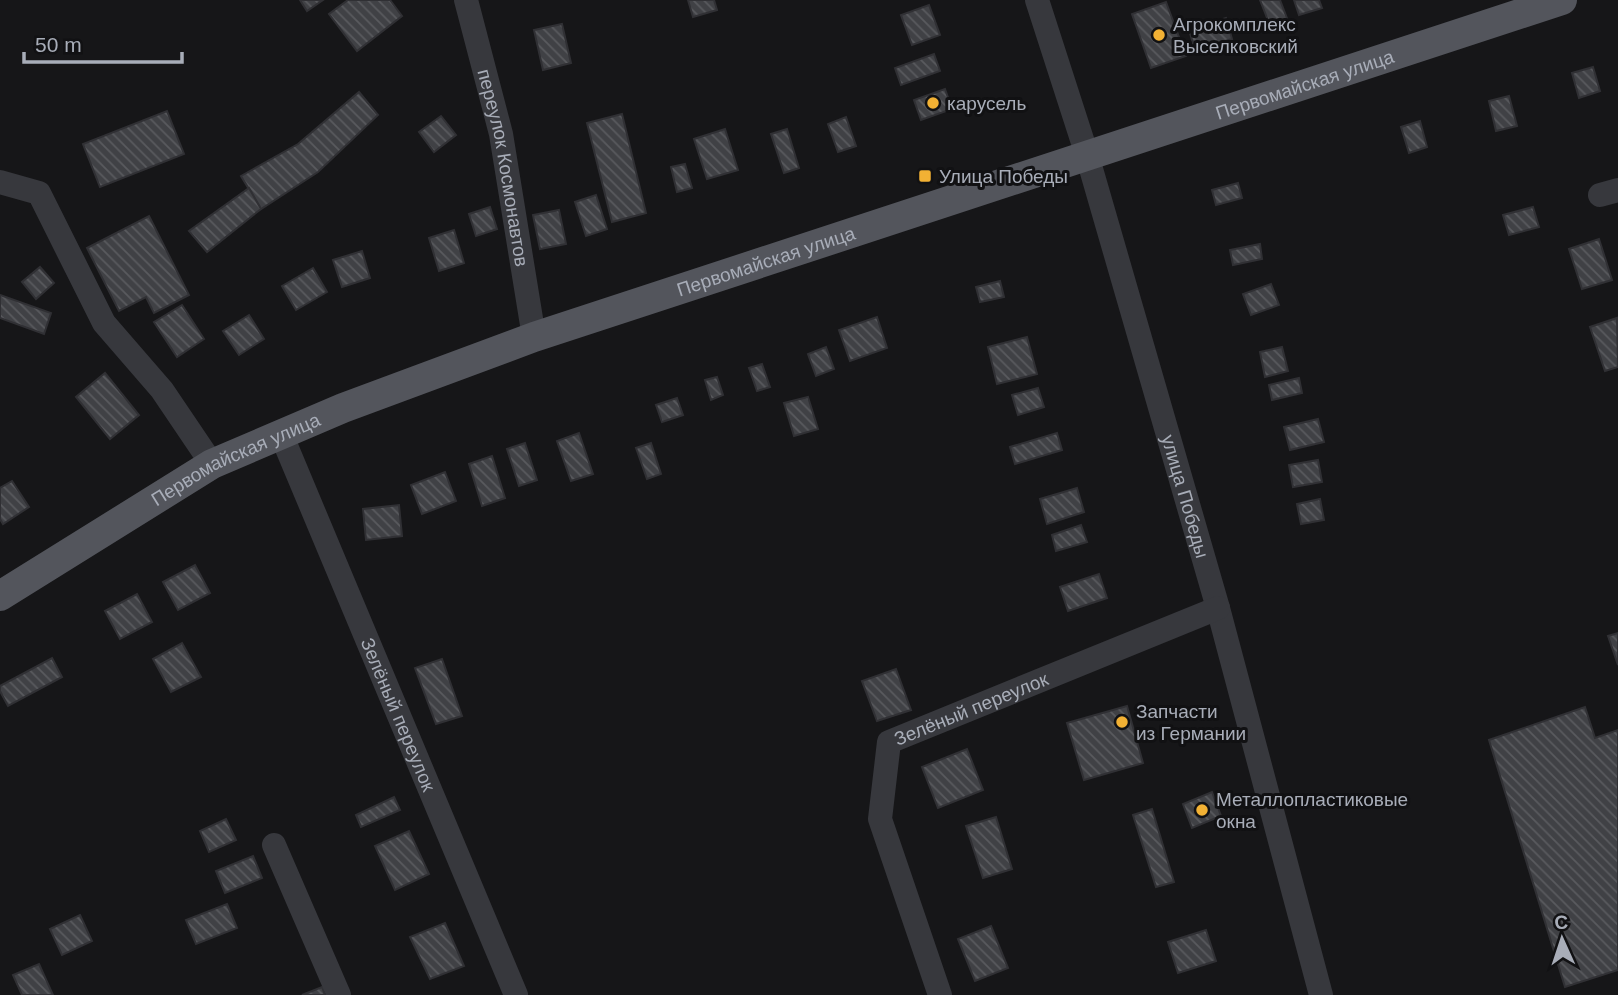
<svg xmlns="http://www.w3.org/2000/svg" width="1618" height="995" font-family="Arial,sans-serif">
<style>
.building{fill:url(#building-back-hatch);stroke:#303034;stroke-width:2}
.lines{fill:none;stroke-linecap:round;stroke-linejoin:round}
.minor{stroke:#37383d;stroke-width:24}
.major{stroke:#53555c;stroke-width:30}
.poi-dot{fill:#f2b134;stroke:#111113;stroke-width:2.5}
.labels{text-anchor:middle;stroke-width:6;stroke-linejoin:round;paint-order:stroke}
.poi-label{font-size:19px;fill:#a8adb8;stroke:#111113;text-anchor:start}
.street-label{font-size:19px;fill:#a8adb8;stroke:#111113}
</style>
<defs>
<pattern id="building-back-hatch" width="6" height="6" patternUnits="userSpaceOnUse" patternTransform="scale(1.75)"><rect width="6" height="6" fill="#404145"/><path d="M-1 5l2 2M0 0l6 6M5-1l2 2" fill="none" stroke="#595a5e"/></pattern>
</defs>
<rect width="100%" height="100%" fill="#161618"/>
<!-- building -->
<g class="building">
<path d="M300 0H323L307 11Z"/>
<path d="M348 0H390L402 16 357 51 329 14Z"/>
<path d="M688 0H714L717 10 693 17Z"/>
<path d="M1260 0H1280L1288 21 1271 28Z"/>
<path d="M1294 0H1319L1322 8 1299 15Z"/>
<path d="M1166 2 1186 56 1151 68 1132 14Z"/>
<path d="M929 5 940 35 912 45 901 15Z"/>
<path d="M1226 18 1232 39 1195 50 1189 30Z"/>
<path d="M562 24 571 63 543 70 534 30Z"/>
<path d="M934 54 940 71 901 85 895 68Z"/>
<path d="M1593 67 1600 91 1579 98 1572 73Z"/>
<path d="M945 89 952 109 921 120 914 100Z"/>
<path d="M359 92 378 115 318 172 261 209 241 176 298 144Z"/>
<path d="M1509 96 1517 126 1496 131 1489 101Z"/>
<path d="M167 111 184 154 100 187 83 144Z"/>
<path d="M622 114 646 213 612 222 587 123Z"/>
<path d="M441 116 456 135 434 152 419 132Z"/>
<path d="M846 117 856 146 838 152 828 124Z"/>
<path d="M1420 121 1427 147 1409 153 1401 127Z"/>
<path d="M725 129 738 170 707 179 694 139Z"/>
<path d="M787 129 799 168 784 173 771 134Z"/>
<path d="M685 164 692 188 677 192 671 167Z"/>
<path d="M1238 183 1242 198 1216 205 1212 190Z"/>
<path d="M249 188 261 209 207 252 189 231Z"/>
<path d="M596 195 607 229 586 236 575 202Z"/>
<path d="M490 207 497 229 476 236 469 214Z"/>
<path d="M1533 207 1539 227 1509 235 1503 215Z"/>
<path d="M559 210 566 244 540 249 533 215Z"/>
<path d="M149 216 189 295 154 313 146 297 119 311 87 248Z"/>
<path d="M454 230 464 263 439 271 429 238Z"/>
<path d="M1599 239 1612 280 1582 289 1569 249Z"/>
<path d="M1260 244 1262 259 1233 265 1230 250Z"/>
<path d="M362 251 370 278 342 287 333 260Z"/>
<path d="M40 267 54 283 36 299 22 282Z"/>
<path d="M313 268 327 292 296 310 282 286Z"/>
<path d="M1000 281 1004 297 980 302 976 287Z"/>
<path d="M1271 284 1279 305 1251 315 1243 294Z"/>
<path d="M0 295 51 313 44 334 0 318Z"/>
<path d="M182 305 204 339 177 357 154 322Z"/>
<path d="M249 315 264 339 239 355 223 331Z"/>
<path d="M877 317 887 348 850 361 839 330Z"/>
<path d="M1617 318 1618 367 1605 371 1590 327Z"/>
<path d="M1027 337 1037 374 997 384 988 347Z"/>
<path d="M826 347 834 369 816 376 808 354Z"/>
<path d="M1282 347 1288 371 1265 377 1260 352Z"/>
<path d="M762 364 770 387 757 391 749 368Z"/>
<path d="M105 373 139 415 110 439 76 397Z"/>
<path d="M717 377 723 395 711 400 705 380Z"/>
<path d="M1299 378 1302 393 1272 400 1269 385Z"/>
<path d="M1038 388 1044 407 1018 415 1012 395Z"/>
<path d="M808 397 818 429 794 436 784 403Z"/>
<path d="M677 398 683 415 662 422 656 405Z"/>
<path d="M1318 419 1324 442 1290 450 1284 427Z"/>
<path d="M579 433 593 474 571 481 557 441Z"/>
<path d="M1057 433 1062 450 1015 464 1010 447Z"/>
<path d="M525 443 537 480 519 486 507 449Z"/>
<path d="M651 443 661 474 647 479 636 448Z"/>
<path d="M492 456 505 498 482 506 469 464Z"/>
<path d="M1318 460 1322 482 1293 487 1289 465Z"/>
<path d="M445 472 456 501 422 514 411 485Z"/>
<path d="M12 481 29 507 3 524 0 519V488Z"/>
<path d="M1077 488 1084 512 1047 524 1040 499Z"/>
<path d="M1320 499 1324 520 1301 524 1297 504Z"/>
<path d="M399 505 402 536 366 540 363 509Z"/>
<path d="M1081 525 1087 542 1056 551 1052 535Z"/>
<path d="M195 565 210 593 178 610 163 582Z"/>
<path d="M1099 574 1107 598 1068 611 1060 587Z"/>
<path d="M137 594 152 622 120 639 105 611Z"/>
<path d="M1618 633V665L1608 636Z"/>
<path d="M182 643 201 677 171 692 153 659Z"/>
<path d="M52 658 62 677 8 706 0 691V686Z"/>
<path d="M442 659 462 716 436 724 415 668Z"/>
<path d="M896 669 911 710 877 721 862 681Z"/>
<path d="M1127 706 1143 763 1084 780 1067 723Z"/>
<path d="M1585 707 1595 738 1618 730V970L1565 987 1489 740Z"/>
<path d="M967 749 983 790 938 808 922 767Z"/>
<path d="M1212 792 1221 816 1192 828 1183 804Z"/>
<path d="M394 797 400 810 361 827 356 815Z"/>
<path d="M1152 809 1174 882 1156 887 1133 815Z"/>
<path d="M996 817 1012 869 983 878 966 826Z"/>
<path d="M226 819 236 840 209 852 200 831Z"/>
<path d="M409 831 429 874 395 890 375 846Z"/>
<path d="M253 856 262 878 225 893 216 871Z"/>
<path d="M227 904 237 928 196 944 186 920Z"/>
<path d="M80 915 92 941 62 955 50 929Z"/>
<path d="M445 923 464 966 430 979 410 937Z"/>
<path d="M991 926 1008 968 975 981 958 939Z"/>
<path d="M1206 930 1216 961 1178 973 1168 942Z"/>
<path d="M39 964 53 995H22L13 975Z"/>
<path d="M322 987 325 995H302Z"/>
</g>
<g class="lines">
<!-- minor -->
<g class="minor">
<path id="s1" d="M466 0 501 134 534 337"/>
<path id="s2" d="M1037 0 1087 155 1218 608 1321 995"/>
<path d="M0 182 39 193 104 323 162 390 212 464"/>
<path d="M1600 195 1618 190"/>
<path id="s3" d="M281 434 516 995"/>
<path d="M274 845 339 995"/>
<path id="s4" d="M940 995 880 819 889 742 1218 608"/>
</g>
<!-- major -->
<path class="major" id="s5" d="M0 596 212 464 343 408 534 337 1562 0"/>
</g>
<!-- markers -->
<g class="poi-dot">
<circle cx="1159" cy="35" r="7"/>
<circle cx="933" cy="103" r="7"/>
<rect x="918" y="169" width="14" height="14" rx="3.5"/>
<circle cx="1122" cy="722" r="7"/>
<circle cx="1202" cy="810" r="7"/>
</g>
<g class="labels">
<!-- poi labels -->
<g class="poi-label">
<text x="1173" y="31">Агрокомплекс<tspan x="1173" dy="22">Выселковский</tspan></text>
<text x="947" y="110">карусель</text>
<text x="939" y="183">Улица Победы</text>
<text x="1136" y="718">Запчасти<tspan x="1136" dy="22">из Германии</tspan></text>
<text x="1216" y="806">Металлопластиковые<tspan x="1216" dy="22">окна</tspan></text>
</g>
<!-- street labels -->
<g class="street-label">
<text dy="7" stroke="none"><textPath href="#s5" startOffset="1407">Первомайская улица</textPath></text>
<text dy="7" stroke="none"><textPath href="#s1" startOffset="172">переулок Космонавтов</textPath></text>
<text dy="7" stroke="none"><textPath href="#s5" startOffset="840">Первомайская улица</textPath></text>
<text dy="7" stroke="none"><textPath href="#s5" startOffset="273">Первомайская улица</textPath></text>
<text dy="7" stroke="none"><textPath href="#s2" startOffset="518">улица Победы</textPath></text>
<text dy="7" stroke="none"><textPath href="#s4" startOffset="352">Зелёный переулок</textPath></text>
<text dy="7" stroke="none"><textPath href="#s3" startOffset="304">Зелёный переулок</textPath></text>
</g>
</g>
<!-- north arrow -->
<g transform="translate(1562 939) rotate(357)" stroke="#111113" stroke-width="5" paint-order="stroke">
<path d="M0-5L12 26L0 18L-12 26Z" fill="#a8adb8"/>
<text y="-10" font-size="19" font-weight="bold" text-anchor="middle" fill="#a8adb8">С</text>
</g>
<!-- scale -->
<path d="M24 52v10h158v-10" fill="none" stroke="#a8adb8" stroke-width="3.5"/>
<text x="35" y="52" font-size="21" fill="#a8adb8" stroke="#111113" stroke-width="5" paint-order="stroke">50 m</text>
</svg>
